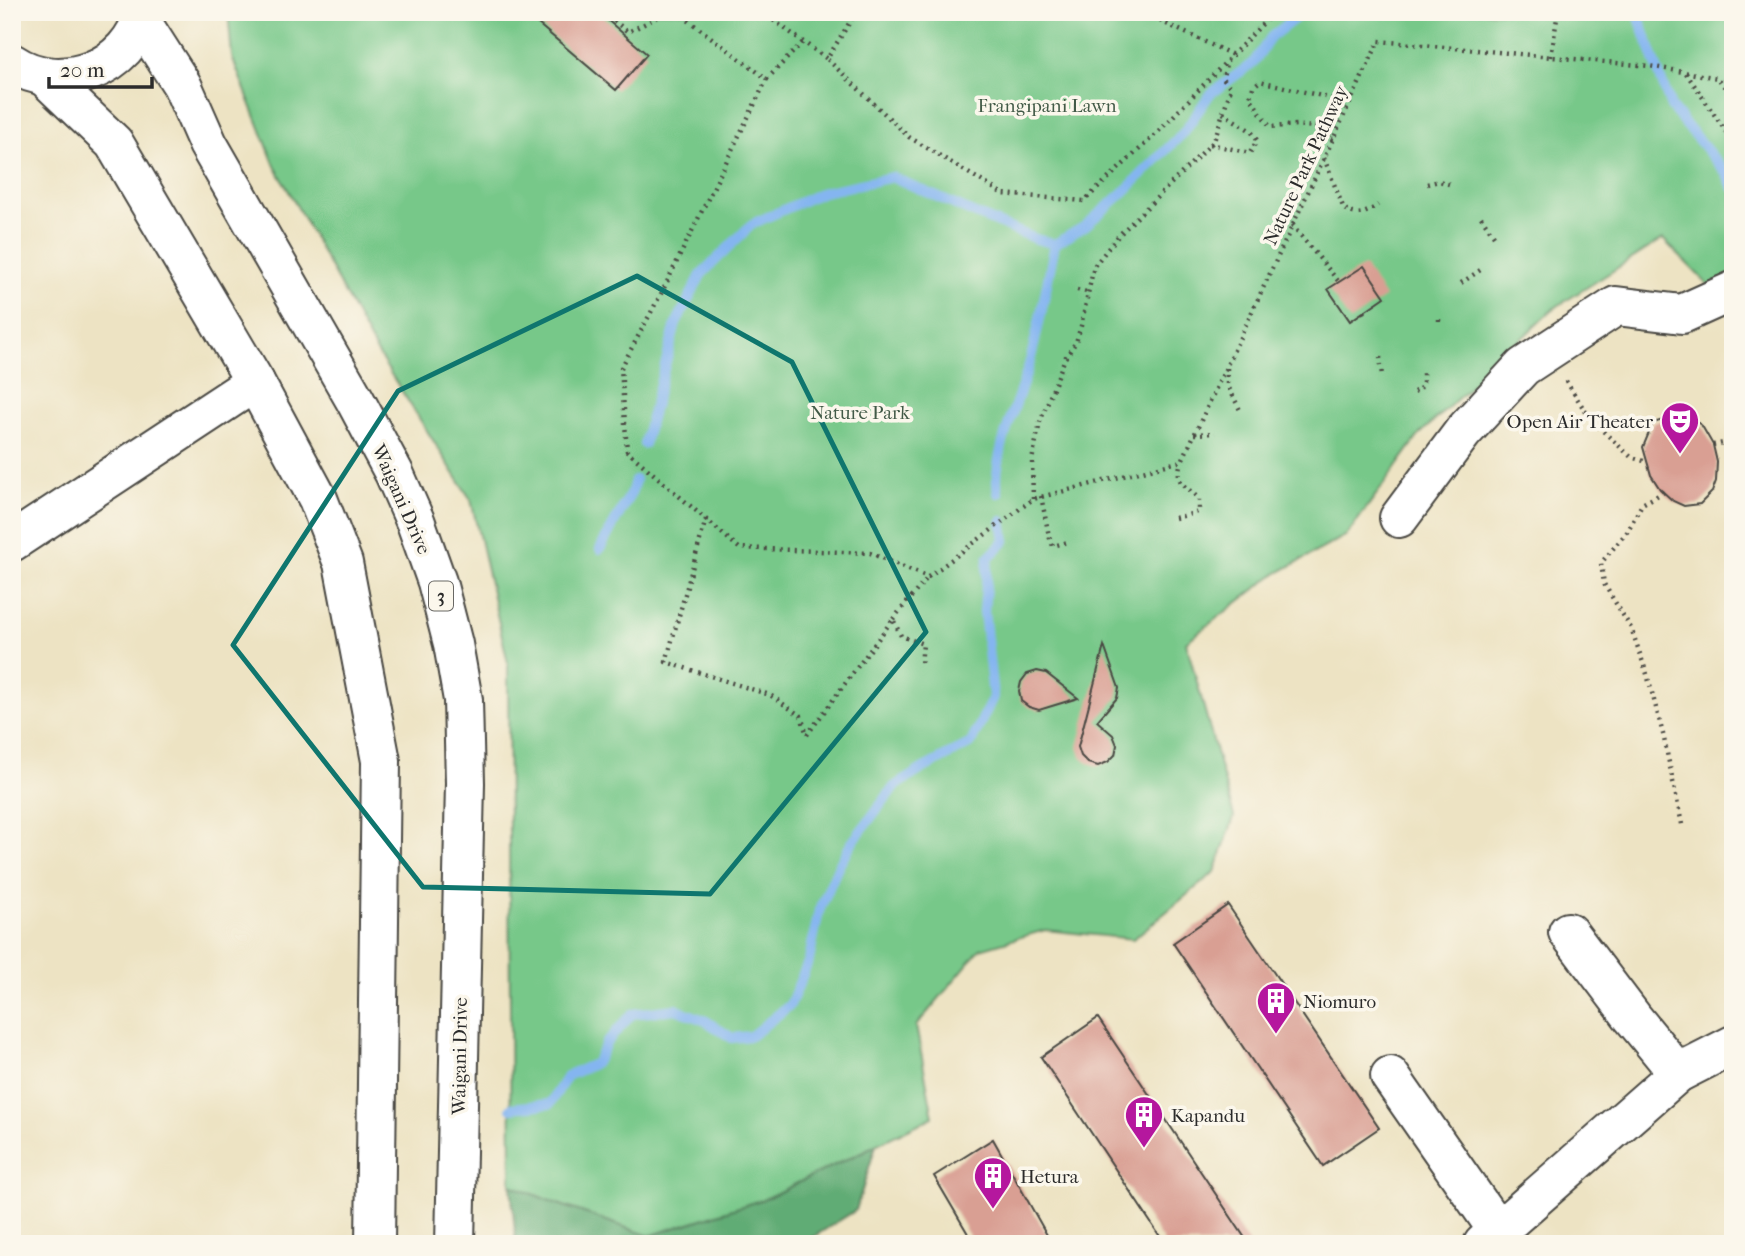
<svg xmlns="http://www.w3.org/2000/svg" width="1745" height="1256" font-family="'IM FELL French Canon',serif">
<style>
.green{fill:#77c889;stroke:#517a5a;stroke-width:2}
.forest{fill:#61ac75;stroke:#466c50;stroke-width:2}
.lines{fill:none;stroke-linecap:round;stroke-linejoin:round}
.stream{stroke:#84b5f0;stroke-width:10}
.building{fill:#d99f93}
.minor-casing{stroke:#484742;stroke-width:42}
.major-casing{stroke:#484742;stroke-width:42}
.highway-casing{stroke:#484742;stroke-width:42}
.path{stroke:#484742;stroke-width:4.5;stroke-dasharray:2 5;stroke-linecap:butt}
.minor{stroke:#fff;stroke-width:38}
.major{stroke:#fff;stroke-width:38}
.highway{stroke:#fff;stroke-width:38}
.marked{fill:none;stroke:#0f766e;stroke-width:5;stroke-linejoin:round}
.labels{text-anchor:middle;stroke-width:7;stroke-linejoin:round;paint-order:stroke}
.shield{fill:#fbf7ec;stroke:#696865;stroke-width:2}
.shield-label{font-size:18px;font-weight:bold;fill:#2b2b2b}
.park-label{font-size:19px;fill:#425a47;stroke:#fbf7ec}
.street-label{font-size:19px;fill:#2b2b2b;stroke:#fbf7ec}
.poi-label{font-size:19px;fill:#2b2b2b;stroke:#fbf7ec;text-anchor:start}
</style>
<rect width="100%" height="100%" fill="#fbf7ec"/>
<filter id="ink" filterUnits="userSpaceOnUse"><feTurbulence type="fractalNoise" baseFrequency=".0143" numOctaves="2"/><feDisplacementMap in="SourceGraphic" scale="14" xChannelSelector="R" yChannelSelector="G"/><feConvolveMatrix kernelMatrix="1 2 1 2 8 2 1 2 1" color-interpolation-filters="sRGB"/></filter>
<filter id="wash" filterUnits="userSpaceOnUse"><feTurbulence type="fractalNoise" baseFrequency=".00686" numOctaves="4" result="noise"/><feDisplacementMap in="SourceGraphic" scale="28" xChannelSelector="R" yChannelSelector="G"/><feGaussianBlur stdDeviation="1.57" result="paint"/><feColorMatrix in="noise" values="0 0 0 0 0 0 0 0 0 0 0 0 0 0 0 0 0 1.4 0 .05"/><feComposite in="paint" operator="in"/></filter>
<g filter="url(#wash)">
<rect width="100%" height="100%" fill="#ede3c3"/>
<!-- green -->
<path class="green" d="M228 12H1733V290L1720 297 1663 239 1553 309 1420 434 1347 535 1272 576 1186 642 1234 817 1215 872 1133 939 1045 930 980 949 916 1026 933 1117 767 1198 649 1236 555 1203 511 1185 508 663 471 500 375 349 275 166 232 57Z"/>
<!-- forest -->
<path class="forest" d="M876 1145 856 1210 802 1244H516L511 1185 555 1203 650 1236 767 1198Z"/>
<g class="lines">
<!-- stream -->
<g class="stream">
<path d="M1637 12 1671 107 1726 173 1733 187"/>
<path d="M644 444 676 324 701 275 752 224 823 192 893 177 973 213 1036 239 1055 244"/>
<path d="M998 493C991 455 1020 399 1030 361 1040 323 1047 283 1055 244L1085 226 1123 193 1184 132 1210 94 1253 63 1271 37 1303 12"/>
<path d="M600 549 632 491 635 480"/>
<path d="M511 1108 550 1104 567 1076 596 1063 607 1042 632 1014 676 1009 706 1021 732 1038 751 1036 790 1005 809 960 819 911 838 867 851 844 894 787 922 769 971 743 993 697 984 611 988 558 1005 541 1002 521"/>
</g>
</g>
<g id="blocks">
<!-- building -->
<g class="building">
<path d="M524 12H598L647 54 616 90Z"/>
<path d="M1364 266 1385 297 1350 321 1328 289Z"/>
<path d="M1686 413 1702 426 1713 445 1717 462 1716 481 1712 492 1700 504 1684 506 1673 501 1660 489 1651 475 1643 447 1653 423Z"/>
<path d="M1104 646 1119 688 1117 698 1097 721 1113 735 1117 745 1115 755 1108 762 1098 766 1088 763 1081 756 1078 747Z"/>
<path d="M1037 671 1046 673 1078 698 1039 710 1029 707 1021 701 1019 691 1021 682 1027 674Z"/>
<path d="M1228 905 1379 1128 1323 1166 1173 943Z"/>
<path d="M1098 1018 1249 1244H1165L1041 1057Z"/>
<path d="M993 1139 1052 1244H974L934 1176Z"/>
</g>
</g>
</g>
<g filter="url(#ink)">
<use href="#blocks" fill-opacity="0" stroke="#484742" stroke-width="2"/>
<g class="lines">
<!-- minor casing -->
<g class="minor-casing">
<g id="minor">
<path d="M1399 518 1463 432 1523 367 1616 306 1682 314 1733 291"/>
<path d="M12 542 255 382"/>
<path d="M1568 932 1633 1018 1678 1073"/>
<path d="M1390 1076 1498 1231"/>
<path d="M1483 1244 1678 1073 1733 1045"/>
</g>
</g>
<!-- major casing -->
<g class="major-casing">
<path id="major" d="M12 63C59 95 131 69 143 12"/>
</g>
<!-- highway casing -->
<g class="highway-casing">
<g id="highway">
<path d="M141 21 182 85 208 144 355 400 394 473 416 523 437 582 453 644 463 700 465 783 455 1244"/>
<path d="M45 77 114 143 255 382 318 499 343 563 381 761 375 1244"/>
</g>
</g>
<!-- path -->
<g class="path">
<path d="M603 12 628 32 668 12"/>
<path d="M677 12 767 79 803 42"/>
<path d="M762 12 827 59"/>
<path d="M856 12 827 59 909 137 1003 194 1084 201 1157 133 1274 12"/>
<path d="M1141 12 1233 55"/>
<path d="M1551 57 1558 12"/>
<path d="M1686 73 1733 142"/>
<path d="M767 79 662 292 621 368 627 451 739 548 870 553 928 577 1033 499 1182 461 1379 41 1649 66 1718 78 1733 99"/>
<path d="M1333 139 1328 138 1330 129 1297 125 1270 127 1250 97 1253 87 1260 81 1350 103"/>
<path d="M1210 144 1250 153 1257 140 1251 131 1223 113"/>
<path d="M1324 158 1343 207C1355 218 1365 214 1378 205"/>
<path d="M1427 184 1439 181 1449 184"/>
<path d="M1481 217 1494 236"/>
<path d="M1292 225 1339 282"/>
<path d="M1461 283 1482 269"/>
<path d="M1077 290 1087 292"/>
<path d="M1363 312 1365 316"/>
<path d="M1439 321V318"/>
<path d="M1380 357 1382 376"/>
<path d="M1227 368V384L1240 410"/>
<path d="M1566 381 1591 420 1631 457 1647 462"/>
<path d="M1414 392 1420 389 1423 382V369"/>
<path d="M1194 434 1215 433"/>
<path d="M1713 445 1733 441"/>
<path d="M1664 492 1642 504 1627 532 1601 563 1604 584 1631 628 1647 674 1663 734 1683 829"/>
<path d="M1041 496 1049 536 1053 546 1068 542"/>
<path d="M1033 499 1032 460 1040 422 1065 358 1076 342 1081 326 1094 266 1119 235 1214 141 1231 88 1223 78 1226 64"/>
<path d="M1175 518 1199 512V499C1185 484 1174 485 1181 462"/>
<path d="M706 519 666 662 770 695 801 716 807 735 893 619 901 636 923 644 921 664"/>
<path d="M893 619 928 577"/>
</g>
<!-- minor -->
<use href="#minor" class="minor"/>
<!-- major -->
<use href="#major" class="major"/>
<!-- highway -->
<use href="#highway" class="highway"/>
</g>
</g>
<!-- marked area -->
<path class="marked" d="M637 276 792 362 926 632 710 894 423 887 233 645 398 391Z"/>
<!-- icons -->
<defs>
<g id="theatre-pin" transform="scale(2.0125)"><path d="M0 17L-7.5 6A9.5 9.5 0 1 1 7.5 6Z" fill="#b5179e" stroke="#fbf7ec"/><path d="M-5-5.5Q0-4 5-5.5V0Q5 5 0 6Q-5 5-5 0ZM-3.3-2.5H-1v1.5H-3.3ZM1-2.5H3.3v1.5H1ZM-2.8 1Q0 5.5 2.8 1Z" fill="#fff"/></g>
<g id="building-pin" transform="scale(2.0125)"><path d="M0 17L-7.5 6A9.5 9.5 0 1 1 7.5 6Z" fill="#b5179e" stroke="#fbf7ec"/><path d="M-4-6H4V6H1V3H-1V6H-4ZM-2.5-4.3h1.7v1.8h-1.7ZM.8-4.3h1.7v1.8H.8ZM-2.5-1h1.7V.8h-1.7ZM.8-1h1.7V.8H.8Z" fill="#fff"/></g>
</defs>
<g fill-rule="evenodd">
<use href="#theatre-pin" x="1680" y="421"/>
<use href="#building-pin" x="1276" y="1001"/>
<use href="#building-pin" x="1144" y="1115"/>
<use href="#building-pin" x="993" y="1176"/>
</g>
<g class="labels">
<!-- shield labels -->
<rect class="shield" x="429" y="581.5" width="24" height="29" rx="5"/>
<g class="shield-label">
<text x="441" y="602">3</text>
</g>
<!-- park labels -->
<g class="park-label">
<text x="1047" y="112">Frangipani Lawn</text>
<text x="860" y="419">Nature Park</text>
</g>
<!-- street labels -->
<g class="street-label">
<text transform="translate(1305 165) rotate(-65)" y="7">Nature Park Pathway</text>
<text transform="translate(402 499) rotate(66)" y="7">Waigani Drive</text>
<text transform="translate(459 1056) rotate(-89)" y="7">Waigani Drive</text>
</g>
<!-- poi labels -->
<g class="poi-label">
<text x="1653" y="428" text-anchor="end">Open Air Theater</text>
<text x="1303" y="1008">Niomuro</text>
<text x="1171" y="1122">Kapandu</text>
<text x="1020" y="1183">Hetura</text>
</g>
</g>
<!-- margin -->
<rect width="1745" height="1256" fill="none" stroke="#fbf7ec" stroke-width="42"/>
<!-- scale -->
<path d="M49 77v10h103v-10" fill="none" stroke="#2b2b2b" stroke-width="3.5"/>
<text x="60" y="77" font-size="21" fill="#2b2b2b" stroke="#fbf7ec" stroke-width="5" paint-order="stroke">20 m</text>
</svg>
